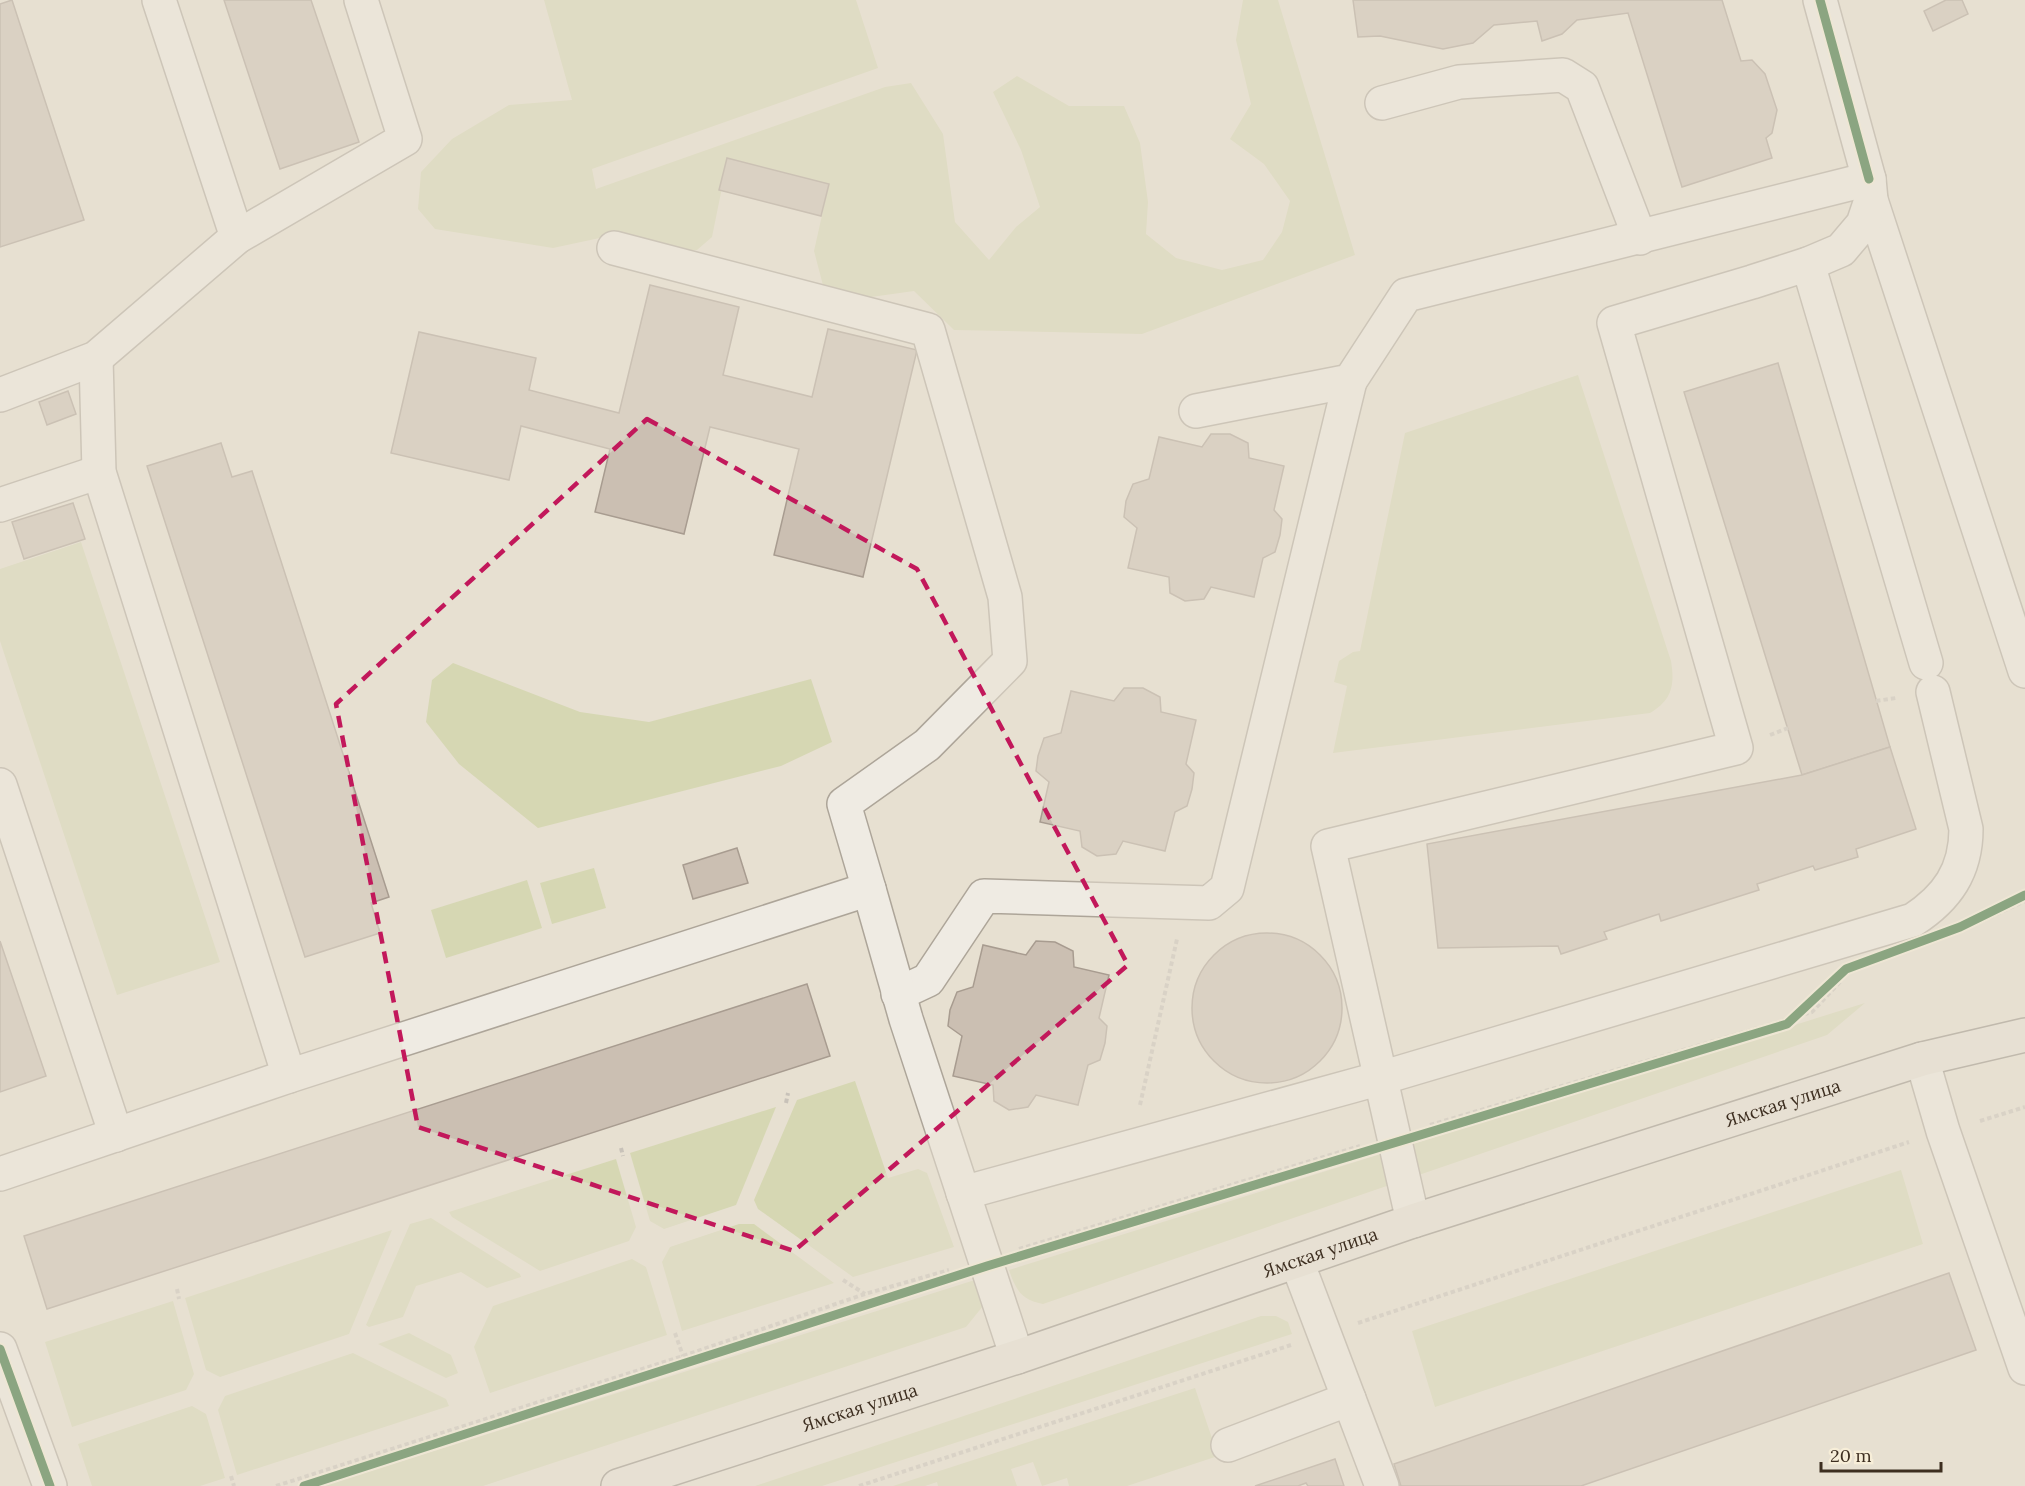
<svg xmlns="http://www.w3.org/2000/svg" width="2025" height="1486" font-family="Lora,serif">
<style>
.green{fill:#d6d7b3}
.building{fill:#cbbfb2;stroke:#a89c90;stroke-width:1.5}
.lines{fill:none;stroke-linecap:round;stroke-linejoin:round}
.minor-casing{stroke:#ada599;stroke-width:36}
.major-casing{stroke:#928b80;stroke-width:36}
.path{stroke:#c8c2b9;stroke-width:4;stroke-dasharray:4.5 3;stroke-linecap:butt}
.minor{stroke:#efebe3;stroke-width:33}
.major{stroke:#e6e1d4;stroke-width:33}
.cycleway-casing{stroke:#f7eed8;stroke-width:13}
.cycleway{stroke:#1b5e20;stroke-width:9}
.marked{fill:none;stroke:#c2185b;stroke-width:4.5;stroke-dasharray:12 8;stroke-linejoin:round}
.labels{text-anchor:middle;stroke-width:5;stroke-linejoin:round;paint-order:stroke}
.street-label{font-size:18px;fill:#3d2e20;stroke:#f7eed8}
</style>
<rect width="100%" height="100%" fill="#e7e0d1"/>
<!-- green -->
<g class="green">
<path d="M544 0H856L878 68 592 169 596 189 885 87 911 83 943 134 955 222 989 260 1016 227 1040 207 1021 150 993 92 1017 76 1069 106H1124L1140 143 1148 202 1146 234 1176 258 1222 270 1263 260 1282 232 1290 201 1264 164 1230 139 1251 104 1236 40 1243 0H1278L1355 255 1142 334 954 330 914 291 864 298 824 289 814 251 829 184 728 158 712 237 697 250H662L609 236 553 248 435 229 418 209 421 172 452 139 509 105 572 100Z"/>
<path d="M1578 375 1671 661C1675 685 1672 700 1650 713L1333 753 1347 686 1334 682 1339 661 1353 652 1360 651 1405 433Z"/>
<path d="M81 542 220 962 117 995 0 641V569Z"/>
<path d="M453 663 580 712 649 722 811 679 832 742 781 766 538 828 459 764 426 722 432 680Z"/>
<path d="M594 868 606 908 552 924 540 883Z"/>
<path d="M527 880 542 928 446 958 431 910Z"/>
<path d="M1865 1003 1827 1035 1043 1304C1021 1300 1016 1290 1009 1270Z"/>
<path d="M855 1081 888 1178 918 1169 927 1173 954 1247 853 1277 758 1209 754 1200 797 1100Z"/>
<path d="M776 1107 736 1205 664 1229 650 1221 630 1153Z"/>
<path d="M616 1159 636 1227 629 1241 540 1271 452 1217 449 1212Z"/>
<path d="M1901 1170 1923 1244 1435 1407 1412 1331Z"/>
<path d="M431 1218 520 1274 521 1277 487 1288 461 1272 416 1286 403 1317 369 1327 366 1325 410 1224Z"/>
<path d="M739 1224H754L834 1283 682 1331 662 1262 670 1247Z"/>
<path d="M392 1230 349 1334 220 1377 206 1370 185 1298Z"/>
<path d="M632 1259 646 1267 667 1335 490 1393 474 1347 493 1306Z"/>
<path d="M978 1279 983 1306 966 1327 483 1486H323Z"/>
<path d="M173 1301 194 1374 186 1390 72 1427 45 1342Z"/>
<path d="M1261 1316H1276L1288 1322 1292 1334 822 1486H755Z"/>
<path d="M409 1333 451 1355 458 1373 446 1378 378 1344Z"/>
<path d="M353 1353 446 1399 449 1406 237 1475 218 1410 225 1396Z"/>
<path d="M1195 1388 1218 1456 1127 1486H1069L1067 1478 1042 1486 1033 1462 1011 1469 1017 1486H938L937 1482 925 1486H893Z"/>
<path d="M192 1406 206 1414 225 1478 200 1486H92L78 1444Z"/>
</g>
<!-- building -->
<g class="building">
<path d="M12 0 84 220 0 247V4Z"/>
<path d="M224 0H311L359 142 280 169Z"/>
<path d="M1353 0H1722L1741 61 1752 60 1765 74 1777 110 1772 133 1766 138 1772 158 1682 187 1628 13 1577 20 1562 34 1542 41 1537 21 1494 25 1473 43 1443 49 1380 36 1358 37Z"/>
<path d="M1946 0H1962L1968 14 1933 31 1924 11Z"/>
<path d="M727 158 829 184 821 216 719 190Z"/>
<path d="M650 285 739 307 723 375 812 397 828 329 917 350 863 577 774 555 799 449 710 427 684 534 595 512 610 449 521 426 509 480 391 453 419 332 536 358 529 390 619 413Z"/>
<path d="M1778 363 1890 747 1802 775 1684 392Z"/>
<path d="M68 391 76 414 47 425 39 402Z"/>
<path d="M1211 434H1230L1248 443 1249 458 1284 466 1274 510 1282 519 1280 535 1275 552 1263 558 1254 597 1211 587 1204 599 1185 601 1170 593 1169 577 1128 568 1137 528 1124 517 1126 501 1133 484 1149 479 1159 437 1202 447Z"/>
<path d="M221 443 232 477 252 471 389 897 371 903 380 933 305 957 147 466Z"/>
<path d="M73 503 85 539 24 559 12 522Z"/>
<path d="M1124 688H1143L1160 697 1161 712 1196 720 1186 764 1194 773 1192 789 1187 806 1175 812 1165 851 1123 841 1116 854 1097 856 1082 847 1080 831 1040 822 1049 782 1036 771 1038 756 1044 738 1061 733 1071 691 1114 701Z"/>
<path d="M1890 747 1916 829 1856 849 1858 857 1815 870 1813 866 1757 884 1759 890 1661 921 1659 914 1604 932 1607 939 1561 954 1558 946 1438 948 1427 844 1802 775Z"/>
<path d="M737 848 748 883 693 899 683 865Z"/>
<circle cx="1267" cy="1008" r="75"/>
<path d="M0 941 46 1076 0 1092Z"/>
<path d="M1036 941 1055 942 1073 951 1074 967 1109 975 1099 1018 1107 1026 1105 1043 1100 1060 1088 1065 1078 1105 1036 1095 1028 1107 1009 1110 994 1101 993 1085 953 1076 962 1036 948 1026 950 1010 957 992 973 987 983 945 1026 955Z"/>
<path d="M807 984 830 1056 47 1309 24 1236Z"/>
<path d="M1949 1273 1976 1350 1581 1486H1401L1394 1464Z"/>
<path d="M1335 1459 1344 1486H1308L1306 1483 1298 1486H1255Z"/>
</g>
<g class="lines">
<!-- minor casing -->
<g class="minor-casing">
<g id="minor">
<path d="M159 0 237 237"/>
<path d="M1820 0 1869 179 1871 200 2025 671"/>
<path d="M1382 103 1459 82 1563 75 1582 87 1640 238"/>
<path d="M614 248 928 330 1005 597 1010 661 927 745 844 804 869 889"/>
<path d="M1808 264 1926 663"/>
<path d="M96 358 99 472 289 1076"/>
<path d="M0 395 96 358 237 237 405 139 361 0"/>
<path d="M1196 411 1350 381 1406 295 1869 179"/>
<path d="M0 505 99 472"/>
<path d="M0 785 116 1135"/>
<path d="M898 994 928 980 984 896 1209 903 1227 888 1350 381"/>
<path d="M1922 1059 1943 1131 2025 1368"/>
<path d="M0 1174 289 1076 869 889 906 1019 1017 1357"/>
<path d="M963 1193 1381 1078 1913 920C1947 898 1966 871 1966 829L1933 692"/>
<path d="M1413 1221 1328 846 1736 748 1614 323 1752 282 1808 264 1841 250 1863 224 1871 200"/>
<path d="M1297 1262 1382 1486"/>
<path d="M0 1349 50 1486"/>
<path d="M1228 1445 1349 1399"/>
</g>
</g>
<!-- major casing -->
<g class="major-casing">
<g id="major">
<path id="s1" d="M618 1486 1017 1357 1413 1221 1922 1059 2025 1035"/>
</g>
</g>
<!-- path -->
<g class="path">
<path d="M1876 701 1896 698"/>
<path d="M1770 735 1788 728"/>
<path d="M1962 930 2025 901"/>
<path d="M786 1103 788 1093"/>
<path d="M1140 1105 1177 939"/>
<path d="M1980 1121 2025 1107"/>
<path d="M1430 1125 1812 1012 1840 982"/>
<path d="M621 1148 623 1156"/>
<path d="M1019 1249 1360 1146"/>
<path d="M843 1280 865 1294"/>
<path d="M177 1289 179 1299"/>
<path d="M1358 1323 1909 1142"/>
<path d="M675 1333 683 1356"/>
<path d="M231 1476 234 1486"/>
<path d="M276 1486 683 1356 865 1294 949 1270"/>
<path d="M859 1486 1291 1345"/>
</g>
<!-- minor -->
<use href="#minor" class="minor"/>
<!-- major -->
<use href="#major" class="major"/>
<!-- cycleway casing -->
<g class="cycleway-casing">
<g id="cycleway">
<path d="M1820 0 1869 179"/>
<path d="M0 1349 50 1486"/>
<path d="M304 1486 987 1266 1787 1024 1846 969 1960 927 2025 895"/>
</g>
</g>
<!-- cycleway -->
<use href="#cycleway" class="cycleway"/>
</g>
<!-- marked area -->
<path d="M0 0H2025V1486H0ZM647 419 917 569 1128 965 794 1251 418 1127 336 704Z" fill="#e7e0d1" fill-opacity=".55" fill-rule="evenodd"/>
<path class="marked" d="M647 419 917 569 1128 965 794 1251 418 1127 336 704Z"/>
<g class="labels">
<!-- street labels -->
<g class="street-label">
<text dy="6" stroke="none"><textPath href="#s1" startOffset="1226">Ямская улица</textPath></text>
<text dy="6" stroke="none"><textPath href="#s1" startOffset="740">Ямская улица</textPath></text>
<text dy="6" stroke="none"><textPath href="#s1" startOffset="254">Ямская улица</textPath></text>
</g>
</g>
<!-- scale -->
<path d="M1821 1462v9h120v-9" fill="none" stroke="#3d2e20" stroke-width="3"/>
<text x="1830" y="1462" font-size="18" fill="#3d2e20" stroke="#f7eed8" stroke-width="4.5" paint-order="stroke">20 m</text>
</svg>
